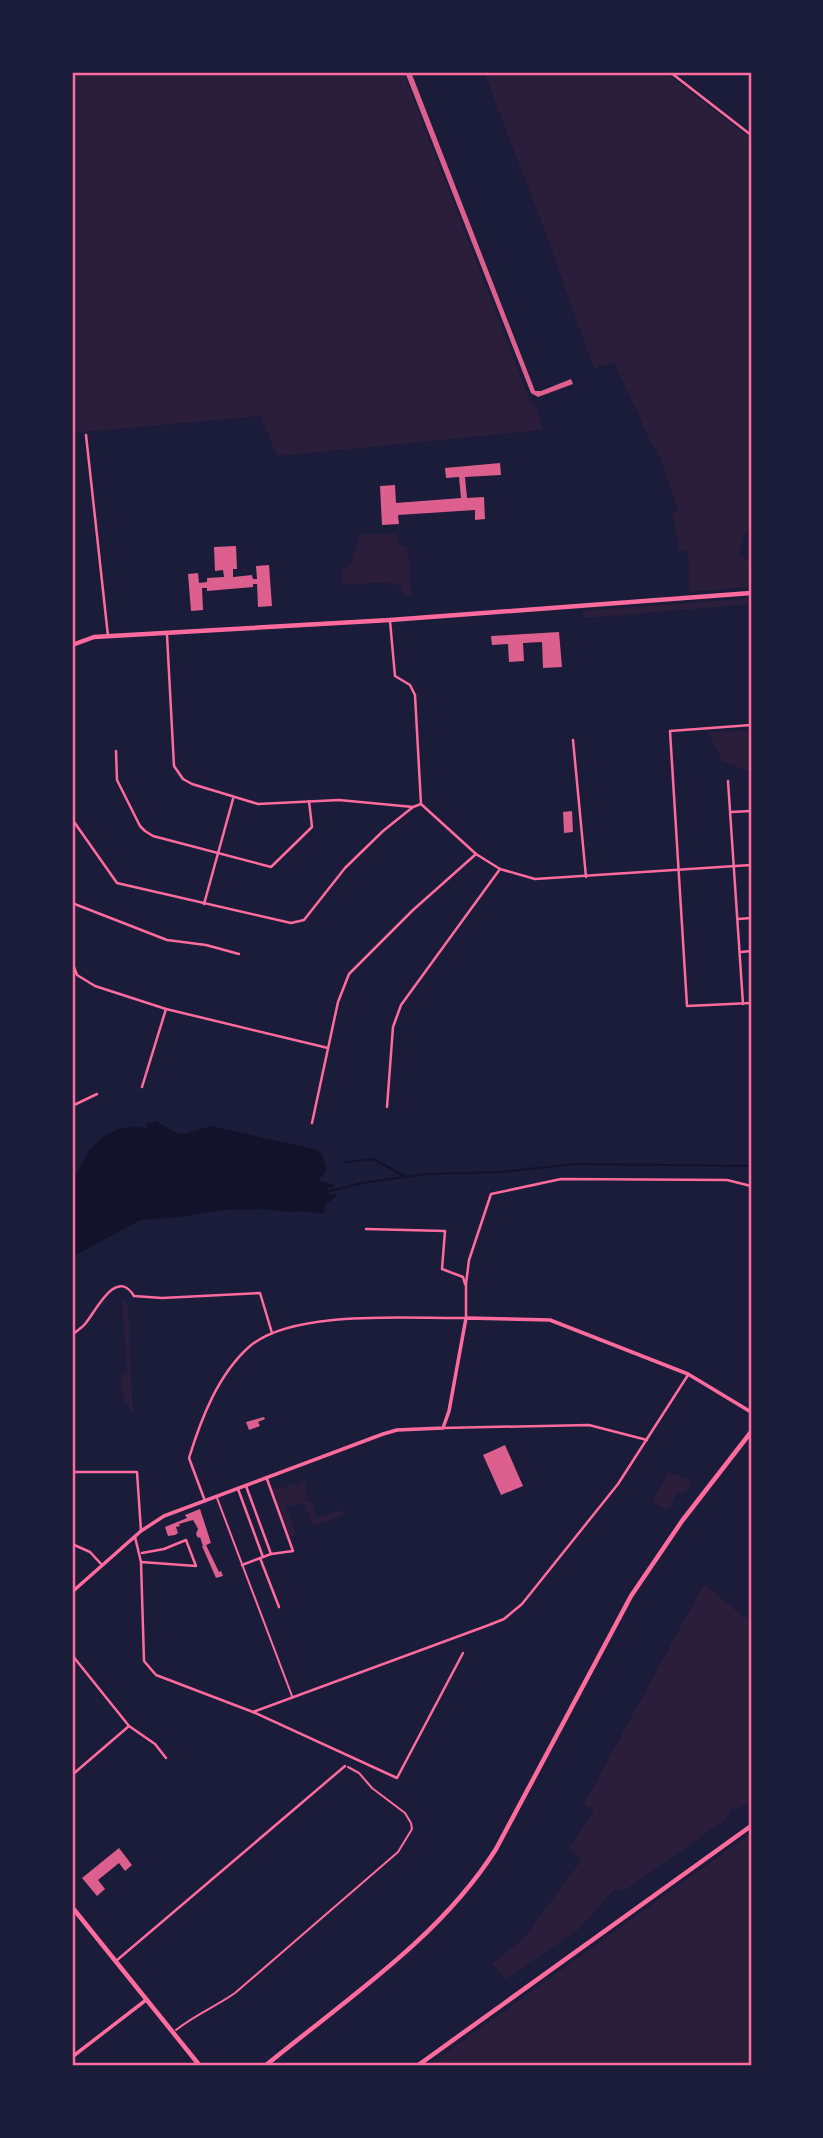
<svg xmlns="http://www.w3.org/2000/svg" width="823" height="2138" font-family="'Playfair Display',serif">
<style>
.green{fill:#2a1e3b}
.water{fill:#12122b}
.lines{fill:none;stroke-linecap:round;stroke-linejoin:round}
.stream{stroke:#12122b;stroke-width:2}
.building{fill:#dd5f8e}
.path{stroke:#ff6b9d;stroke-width:2}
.service{stroke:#ff6b9d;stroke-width:2}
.minor{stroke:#ff6b9d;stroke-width:2.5}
.tertiary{stroke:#ff6b9d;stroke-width:3.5}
.secondary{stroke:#ff6b9d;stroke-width:4.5}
.primary{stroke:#ff6b9d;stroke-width:4.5}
.neatline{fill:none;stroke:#ff6b9d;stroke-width:2.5}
</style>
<rect width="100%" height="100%" fill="#1b1b3a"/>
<!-- green -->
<g class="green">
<path d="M88 72H403L530 401 537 407 542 430 277 456 261 416 72 433V77Z"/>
<path d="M484 72H665L751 139V526L742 539 739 554 751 562V587L690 592 688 552 679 550 673 514 678 510 657 449 653 447 614 362 594 369 546 234Z"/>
<path d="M361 534H395L399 544 408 548 411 595H403L400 586 388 582 342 585V570L351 564Z"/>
<path d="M751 598V604L586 618 583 616 584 611Z"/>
<path d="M751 730V772L722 761 709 733Z"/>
<path d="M125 1301 128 1305 133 1412 130 1411 128 1404 124 1400 120 1376 127 1372 122 1302Z"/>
<path d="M669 1471C676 1477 685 1475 692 1483L685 1492 676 1494 671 1506 666 1509 652 1502Z"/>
<path d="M301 1480 305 1481 307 1496 304 1500 312 1502 317 1518 342 1510 344 1515 313 1526 304 1503 286 1506 295 1532 294 1536 290 1537 272 1487 282 1488 296 1483 298 1488Z"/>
<path d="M704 1584 741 1615 751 1620V1801L736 1810 732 1808 725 1820 624 1891 615 1889 579 1929 505 1979 492 1964 523 1939 581 1861 569 1848 594 1811 584 1804Z"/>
<path d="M751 1833V2066H428Z"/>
</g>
<!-- water -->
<path class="water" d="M156 1121 176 1133 185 1134 211 1126 318 1150 322 1154 327 1170 318 1181 333 1184 334 1187 329 1188 327 1191 331 1196 335 1193 336 1197 325 1204 324 1213C312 1214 301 1209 289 1212L264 1209 223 1210 178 1217 140 1220 72 1257V1177C82 1170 81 1164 87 1154 98 1136 125 1121 145 1129L148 1127 146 1124Z"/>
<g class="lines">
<!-- stream -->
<g class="stream">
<path d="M346 1162 373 1159 406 1177"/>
<path d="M326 1192 362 1183 427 1174 501 1172 576 1164 751 1166"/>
</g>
</g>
<!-- building -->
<g class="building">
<path d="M405 72H411L535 391H541L571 379 573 384 538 397 531 393Z"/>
<path d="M500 463 501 475 465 477 467 498 484 497 485 519 475 520V510L398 515 399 524 382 525 380 486 395 485 396 503 461 498 459 477 446 478 445 468Z"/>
<path d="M236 546 237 569H233V577L252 575 253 579H257L256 566 269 565 272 606 258 607 257 584H253V587L207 591V588H202L203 610 191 611 188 574 198 573 199 583 207 582V578L224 577 223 570 215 571 214 547Z"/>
<path d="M559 632 562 667 543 668 542 642 523 643 524 661 509 662 508 644 492 645 491 636Z"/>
<path d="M572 811 573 832 564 833 563 812Z"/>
<path d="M264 1417 265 1419 258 1422 260 1426 249 1430 246 1422Z"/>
<path d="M505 1445 523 1486 501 1495 483 1455Z"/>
<path d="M200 1509 211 1543 206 1545 219 1572 221 1571 223 1576 216 1578 202 1546H203L200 1537 198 1538 196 1534 198 1529 196 1525 193 1520 179 1524 180 1526 176 1527 178 1533 175 1535 168 1536 165 1527 187 1518 185 1515Z"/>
<path d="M119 1848 132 1865 125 1871 119 1863 98 1880 105 1889 97 1896 82 1878Z"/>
</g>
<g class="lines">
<!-- path -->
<path class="path" d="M176 2030C196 2014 215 2007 235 1993L398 1852 412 1829 411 1823 405 1813 372 1788 359 1773 348 1767"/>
<!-- service -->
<path class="service" d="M217 1498 292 1696"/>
<!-- minor -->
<g class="minor">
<path d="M670 72 751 135"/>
<path d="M86 435 108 636"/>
<path d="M390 621 395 676 410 685 415 695 421 804 476 854 500 869 535 879 751 865"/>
<path d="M167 635 174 766 183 779 192 784 258 804 339 800 413 807"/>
<path d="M751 725 670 731 687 1006 751 1003"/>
<path d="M573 740 586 877"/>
<path d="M116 751 117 780 140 826 145 831 153 836 271 867 312 827 309 801"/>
<path d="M728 781 743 1004"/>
<path d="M731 812 751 811"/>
<path d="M72 819 117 883 291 923 304 920 345 868 383 831 413 807 421 804"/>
<path d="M72 903 167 940 206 945 239 954"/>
<path d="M204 904 233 799"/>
<path d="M738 919 751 918"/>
<path d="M741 952 751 951"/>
<path d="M72 962 77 975 95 986 166 1009 328 1048"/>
<path d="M142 1087 166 1009"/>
<path d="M72 1106 97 1094"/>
<path d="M387 1107 393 1027 401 1005 500 869"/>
<path d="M312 1123 338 1002 349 974 413 910 476 854"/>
<path d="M366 1229 445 1231 442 1269 463 1277 465 1284"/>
<path d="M72 1335C76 1331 82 1328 85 1324 95 1313 116 1266 134 1296L162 1298 260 1293 272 1333"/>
<path d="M443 1428 589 1425 647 1440"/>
<path d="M72 1472H137L141 1531"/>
<path d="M246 1486 271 1554 293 1551 267 1479"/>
<path d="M238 1489 263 1557"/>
<path d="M205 1501 189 1458C201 1419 218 1374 250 1346 294 1309 409 1319 466 1318V1284L469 1260 491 1194 561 1179 727 1180 751 1186"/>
<path d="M135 1537 141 1562 144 1661 156 1675 253 1712 397 1778 463 1653"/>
<path d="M72 1544 90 1552 102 1565"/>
<path d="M260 1558 279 1607"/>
<path d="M141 1562 196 1566 186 1540 164 1549 142 1553"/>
<path d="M242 1565 271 1554"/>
<path d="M72 1655 129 1726 155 1744 166 1758"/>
<path d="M253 1712 489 1625 504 1619 522 1604 618 1484 688 1375"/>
<path d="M72 1775 129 1726"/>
<path d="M116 1961 345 1766"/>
</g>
<!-- tertiary -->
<g class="tertiary">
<path d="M72 74 78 72"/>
<path d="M72 1592 141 1531 164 1516 383 1434 397 1430 443 1428 449 1411 466 1318 550 1320 688 1374 751 1412"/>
<path d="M72 2057 146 2000"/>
</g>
<!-- secondary -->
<g class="secondary">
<path d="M72 645 94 637 390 620 751 593"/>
<path d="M72 1907 200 2066"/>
<path d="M265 2066C345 2000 440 1938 496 1849L631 1596 682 1521 751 1432"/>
</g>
<!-- primary -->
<path class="primary" d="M417 2066 751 1826"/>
</g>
<!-- border -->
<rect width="823" height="2138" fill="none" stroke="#1b1b3a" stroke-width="147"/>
<rect x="74" y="74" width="676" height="1990" class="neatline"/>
</svg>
